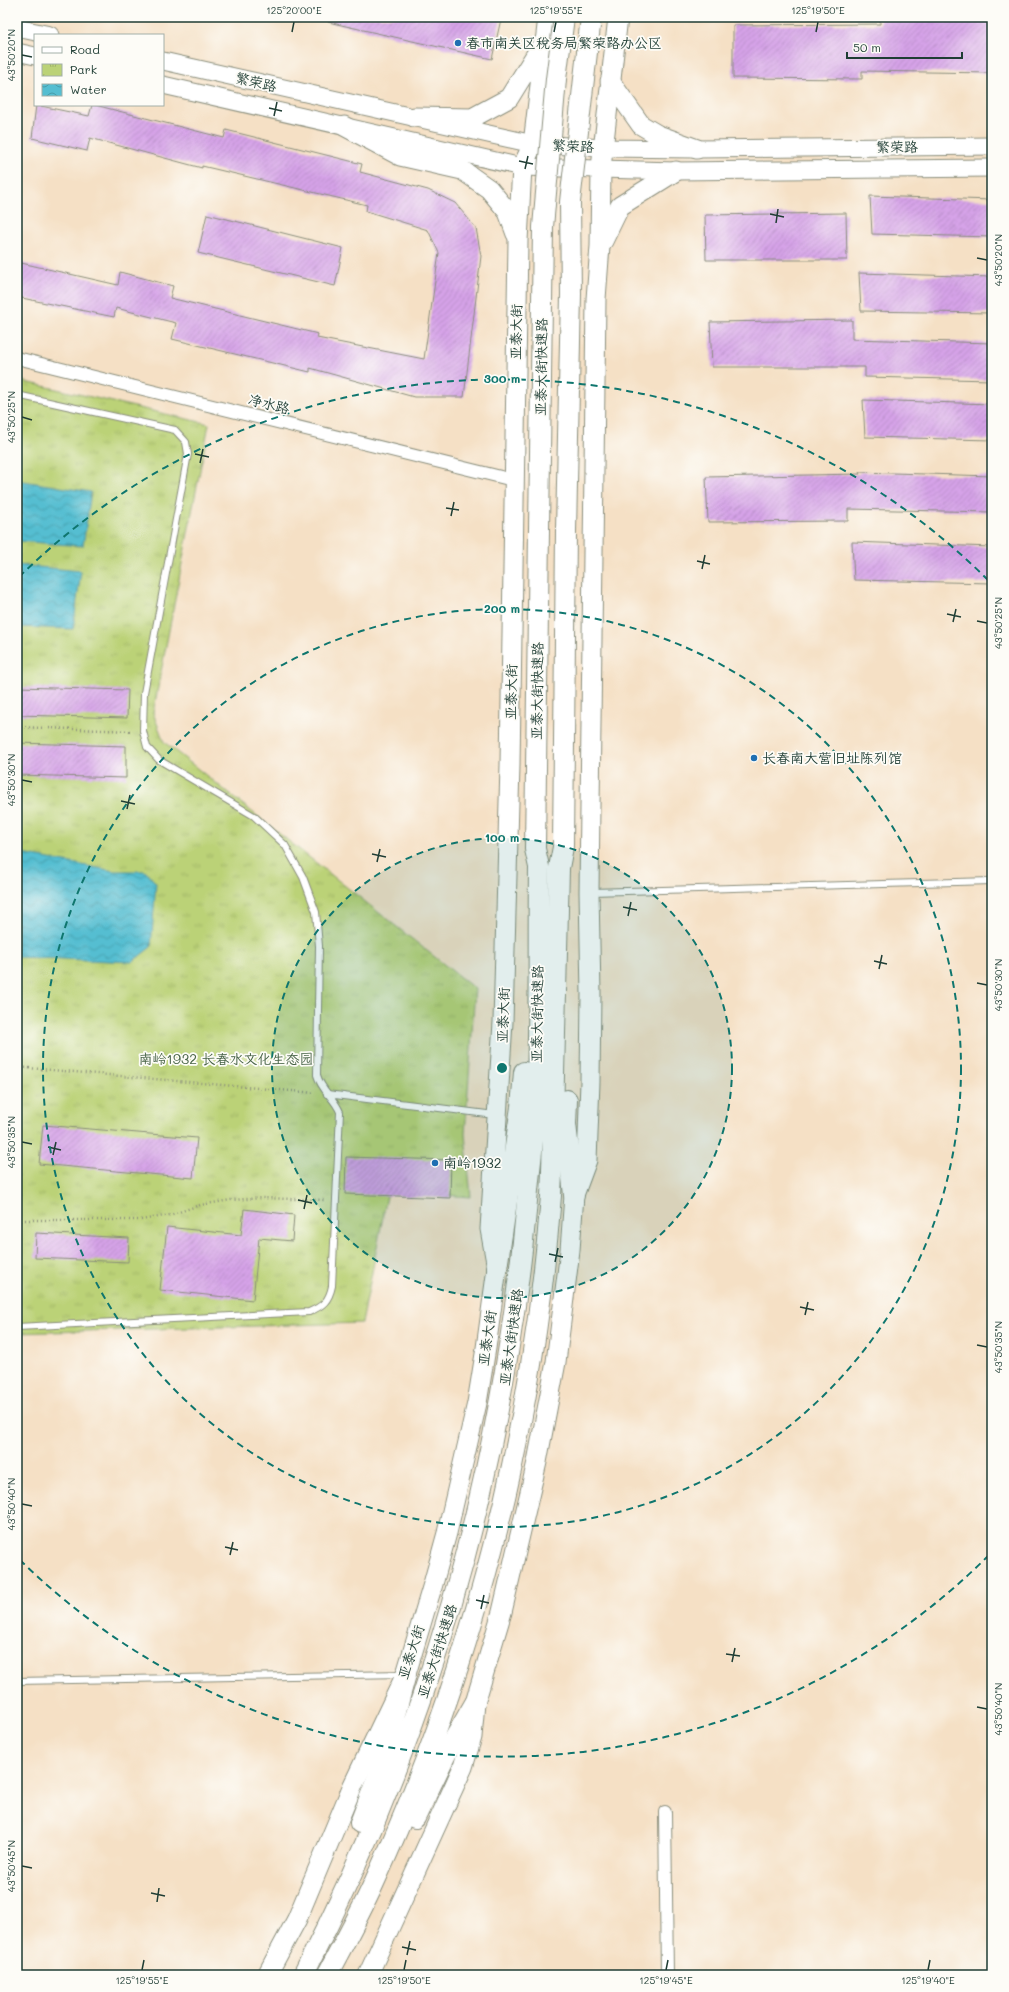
<svg xmlns="http://www.w3.org/2000/svg" width="1009" height="1992" font-family="Mali,'LXGW WenKai TC',sans-serif">
<style>
.park{fill:url(#park-tufts);stroke:#6d8856}
.water{fill:url(#water-waves);stroke:#3a7e82}
.building{fill:url(#building-hatch)}
.lines{fill:none;stroke-linecap:round;stroke-linejoin:round}
.service-casing{stroke:#8a8e7c;stroke-width:8}
.minor-casing{stroke:#8a8e7c;stroke-width:14}
.secondary-casing{stroke:#8a8e7c;stroke-width:19}
.primary-casing{stroke:#8a8e7c;stroke-width:21}
.trunk-casing{stroke:#8a8e7c;stroke-width:22}
.path{stroke:#8a8e7c;stroke-width:2.5;stroke-dasharray:1 3;stroke-linecap:butt}
.service{stroke:#fff;stroke-width:6}
.minor{stroke:#fff;stroke-width:12}
.secondary{stroke:#fff;stroke-width:17}
.primary{stroke:#fff;stroke-width:19}
.trunk{stroke:#fff;stroke-width:20}
.trunk-bridge-casing{stroke:#8a8e7c;stroke-width:22;stroke-linecap:butt}
.trunk-bridge{stroke:#fff;stroke-width:20}
.ticks{fill:none;stroke:#1f3d34;stroke-width:1.5}
.ring{fill:none;stroke:#0f766e;stroke-width:2;stroke-dasharray:7 5}
.poi-dot{fill:#1f6fb2;stroke:#fdfcf7;stroke-width:1.5}
.labels{text-anchor:middle;stroke-width:3.5;stroke-linejoin:round;paint-order:stroke}
.poi-label{font-size:14px;fill:#1f3d34;stroke:#fdfcf7;text-anchor:start}
.street-label{font-size:14px;fill:#1f3d34;stroke:#fdfcf7}
.park-label{font-size:14px;fill:#466245;stroke:#fdfcf7}
.centre{fill:#0f766e;stroke:#fdfcf7;stroke-width:2}
.ring-label{font-size:12px;text-anchor:middle;font-weight:bold;fill:#0f766e;stroke:#fdfcf7;stroke-width:3.5;stroke-linejoin:round;paint-order:stroke}
.neatline{fill:none;stroke:#1f3d34;stroke-width:1.5}
.ticks-label{font-size:10px;text-anchor:middle;fill:#1f3d34}
</style>
<defs>
<pattern id="park-tufts" width="24" height="20" patternUnits="userSpaceOnUse"><rect width="24" height="20" fill="#bbd277"/><path d="M3 7l-1-3M5 7V3M7 7l1-3M15 17l-1-3M17 17v-4M19 17l1-3" fill="none" stroke="#a0b568"/></pattern>
<pattern id="water-waves" width="16" height="10" patternUnits="userSpaceOnUse"><rect width="16" height="10" fill="#55bed1"/><path d="M0 5q4-4 8 0t8 0" fill="none" stroke="#469caa"/></pattern>
<pattern id="building-hatch" width="6" height="6" patternUnits="userSpaceOnUse"><rect width="6" height="6" fill="#d6a3e8"/><path d="M-1 1l2-2M0 6l6-6M5 7l2-2" fill="none" stroke="#ad86bd"/></pattern>
</defs>
<rect width="100%" height="100%" fill="#fdfcf7"/>
<filter id="ink" filterUnits="userSpaceOnUse"><feTurbulence type="fractalNoise" baseFrequency=".025" numOctaves="2"/><feDisplacementMap in="SourceGraphic" scale="8" xChannelSelector="R" yChannelSelector="G"/><feConvolveMatrix kernelMatrix="1 2 1 2 8 2 1 2 1" color-interpolation-filters="sRGB"/></filter>
<filter id="wash" filterUnits="userSpaceOnUse"><feTurbulence type="fractalNoise" baseFrequency=".012" numOctaves="4" result="noise"/><feDisplacementMap in="SourceGraphic" scale="16" xChannelSelector="R" yChannelSelector="G"/><feGaussianBlur stdDeviation="0.9" result="paint"/><feColorMatrix in="noise" values="0 0 0 0 0 0 0 0 0 0 0 0 0 0 0 0 0 1.4 0 .05"/><feComposite in="paint" operator="in"/></filter>
<g filter="url(#wash)">
<rect width="100%" height="100%" fill="#f5e0c5"/>
<!-- park -->
<path class="park" d="M17 380 209 424 153 713 164 742 475 989 465 1134 471 1197 388 1191 362 1323 17 1333Z"/>
<!-- water -->
<g class="water">
<path d="M17 480 91 492 83 546 17 541Z"/>
<path d="M17 565 81 571 73 629 17 627Z"/>
<path d="M17 853 114 871H145L156 883 151 947 132 962 17 957Z"/>
</g>
<g id="blocks">
<!-- building -->
<g class="building">
<path d="M329 17H493L501 19 492 59 328 22Z"/>
<path d="M880 18H992V73L862 71V79L733 78V25L880 24Z"/>
<path d="M36 105 89 116 92 105H95L224 138 226 130 362 164 360 172 428 190 455 203 476 228 481 256 464 397H414L310 368V372L172 339 176 323 116 308 114 317 17 297V262L118 285 120 272 173 286 170 298 318 334 317 338 424 359 439 253 428 230 366 211 367 205 202 166V168L90 138 87 151 32 138Z"/>
<path d="M870 196 992 200V237L872 234Z"/>
<path d="M846 213 847 260H706L705 215Z"/>
<path d="M207 214 343 248 335 286 198 253Z"/>
<path d="M859 273 992 277V313L861 311Z"/>
<path d="M852 320V339L992 343V380L865 377V367H712L710 322Z"/>
<path d="M863 400 992 404V440L865 437Z"/>
<path d="M859 472 992 476V512L848 509V521L708 522 706 477 860 474Z"/>
<path d="M852 542 992 547V583L854 580Z"/>
<path d="M17 687 128 690 127 718 17 715Z"/>
<path d="M17 743 126 746V778L17 775Z"/>
<path d="M43 1125 197 1138 193 1178 39 1164Z"/>
<path d="M346 1157 451 1160 450 1198 345 1194Z"/>
<path d="M244 1209 294 1215 292 1241 259 1238 253 1300 160 1290 167 1227 241 1235Z"/>
<path d="M36 1233 129 1238 128 1262 35 1258Z"/>
</g>
</g>
</g>
<g filter="url(#ink)">
<use href="#blocks" fill-opacity="0" stroke="#8a8e7c" stroke-width="1"/>
<g class="lines">
<!-- service casing -->
<g class="service-casing">
<g id="service">
<path d="M17 395 175 430 186 442 188 454 144 693 143 731 147 747 159 760 254 816 285 845 303 877 316 912 319 946 317 1075C322 1092 334 1097 340 1112L332 1286C329 1301 323 1306 309 1312L17 1327"/>
<path d="M591 892 992 881"/>
<path d="M327 1094 495 1115"/>
<path d="M17 1681 404 1674"/>
</g>
</g>
<!-- minor casing -->
<g class="minor-casing">
<g id="minor">
<path d="M17 358 513 480"/>
<path d="M665 1812 667 1975"/>
</g>
</g>
<!-- secondary casing -->
<g class="secondary-casing">
<g id="secondary">
<path d="M17 28 50 35"/>
<path d="M17 52 35 56"/>
<path d="M163 61 533 144 604 148 697 149 992 146"/>
<path d="M163 85 522 167 676 171 992 168"/>
</g>
</g>
<!-- primary casing -->
<g class="primary-casing">
<g id="primary">
<path d="M610 81 641 125 658 135 697 149"/>
<path d="M414 117 472 118 509 98 543 43"/>
<path d="M344 126 400 156 462 170 489 189 508 212 516 234"/>
<path d="M603 241 620 206 676 171"/>
<path d="M267 1975 297 1919 353 1785 406 1674 433 1584 447 1533 477 1403 486 1348 497 1268 490 1229 503 1022 510 765 518 241 522 167 533 144 548 17"/>
<path d="M368 1975 463 1767 472 1737 475 1703 502 1612 537 1462 556 1362 570 1250 574 1195 587 1160 590 1082 591 994 589 892 596 299 600 246 601 168 618 17"/>
</g>
</g>
<!-- trunk casing -->
<g class="trunk-casing">
<g id="trunk">
<path d="M567 1100 566 1124 574 1195"/>
<path d="M497 1268 521 1107 524 1072"/>
<path d="M415 1818 448 1750 475 1703"/>
<path d="M360 1823 378 1776 406 1674"/>
<path d="M303 1975C428 1733 500 1482 526 1212 529 1176 534 1139 536 1103 540 1024 538 945 539 867L535 849 539 530"/>
<path d="M327 1975C343 1945 360 1914 374 1883 473 1668 533 1431 551 1196 553 1156 553 1115 554 1075 556 1006 557 937 559 868L563 847 566 531"/>
</g>
</g>
<!-- path -->
<g class="path">
<path d="M17 727 132 731"/>
<path d="M17 1067 315 1093"/>
<path d="M17 1220H141L170 1215 200 1205 231 1200 262 1198 326 1200"/>
</g>
<!-- service -->
<use href="#service" class="service"/>
<!-- minor -->
<use href="#minor" class="minor"/>
<!-- secondary -->
<use href="#secondary" class="secondary"/>
<!-- primary -->
<use href="#primary" class="primary"/>
<!-- trunk -->
<use href="#trunk" class="trunk"/>
<!-- trunk-bridge casing -->
<g class="trunk-bridge-casing">
<g id="trunk-bridge">
<path d="M539 530 543 227 556 79 564 17"/>
<path d="M566 531 571 294 570 202 591 17"/>
</g>
</g>
<!-- trunk-bridge -->
<use href="#trunk-bridge" class="trunk-bridge"/>
</g>
</g>
<!-- ticks -->
<path class="ticks" d="M292 32 294 22M554 32 556 22M816 32 818 22M22 55 32 57M269 108 282 111M274 116 277 102M519 161 533 164M525 169 528 156M770 214 784 217M776 223 778 209M977 258 987 260M22 417 32 420M195 454 209 457M200 463 203 449M446 508 459 510M451 516 454 502M697 561 710 564M702 569 705 555M947 614 961 617M977 621 987 623M953 622 956 609M22 780 32 782M121 801 135 804M127 809 130 795M372 854 386 857M377 862 380 849M623 907 637 910M628 916 631 902M874 961 887 964M879 969 882 955M977 983 987 985M22 1142 32 1144M48 1147 61 1150M53 1155 56 1142M298 1200 312 1203M304 1209 307 1195M549 1254 563 1257M555 1262 558 1248M800 1307 814 1310M805 1315 808 1302M977 1345 987 1347M22 1504 32 1506M225 1547 238 1550M230 1555 233 1542M476 1600 489 1603M481 1609 484 1595M726 1654 740 1656M732 1662 735 1648M977 1707 987 1709M22 1866 32 1868M151 1893 165 1896M157 1902 159 1888M402 1947 416 1950M407 1955 410 1941M142 1970 144 1960M404 1970 406 1960M666 1970 668 1960M928 1970 930 1960"/>
<!-- distance rings -->
<circle cx="502" cy="1068" r="230" fill="#0f766e" fill-opacity=".12"/>
<g class="ring">
<circle cx="502" cy="1068" r="230"/>
<circle cx="502" cy="1068" r="459"/>
<path d="M989 1555A689 689 0 0 1 19 1559M19 577A689 689 0 0 1 989 581"/>
</g>
<!-- markers -->
<g class="poi-dot">
<circle cx="458" cy="43" r="4"/>
<circle cx="754" cy="758" r="4"/>
<circle cx="435" cy="1163" r="4"/>
</g>
<g class="labels">
<!-- poi labels -->
<g class="poi-label">
<text x="466" y="48">春市南关区税务局繁荣路办公区</text>
<text x="762" y="763">长春南大营旧址陈列馆</text>
<text x="443" y="1168">南岭1932</text>
</g>
<!-- street labels -->
<g class="street-label">
<text transform="translate(256 82) rotate(13)" y="5">繁荣路</text>
<text transform="translate(573 146) rotate(3)" y="5">繁荣路</text>
<text transform="translate(897 147) rotate(-1)" y="5">繁荣路</text>
<text transform="translate(516 332) rotate(-89)" y="5">亚泰大街</text>
<text transform="translate(541 367) rotate(-89)" y="5">亚泰大街快速路</text>
<text transform="translate(269 404) rotate(14)" y="5">净水路</text>
<text transform="translate(537 691) rotate(-89)" y="5">亚泰大街快速路</text>
<text transform="translate(511 692) rotate(-89)" y="5">亚泰大街</text>
<text transform="translate(537 1014) rotate(-89)" y="5">亚泰大街快速路</text>
<text transform="translate(503 1015) rotate(-88)" y="5">亚泰大街</text>
<text transform="translate(511 1337) rotate(-82)" y="5">亚泰大街快速路</text>
<text transform="translate(487 1338) rotate(-82)" y="5">亚泰大街</text>
<text transform="translate(437 1651) rotate(-72)" y="5">亚泰大街快速路</text>
<text transform="translate(411 1652) rotate(-72)" y="5">亚泰大街</text>
</g>
<!-- park labels -->
<g class="park-label">
<text x="226" y="1064">南岭1932 长春水文化生态园</text>
</g>
</g>
<circle cx="502" cy="1068" r="6" class="centre"/>
<g class="ring-label">
<text x="502" y="383">300 m</text>
<text x="502" y="613">200 m</text>
<text x="502" y="842">100 m</text>
</g>
<!-- margin -->
<rect width="1009" height="1992" fill="none" stroke="#fdfcf7" stroke-width="44"/>
<!-- legend -->
<rect x="34" y="34" width="130" height="72" fill="#fdfcf7" stroke="#a4b0a9"/>
<rect x="42" y="47" width="20" height="6" fill="#ffffff" stroke="#a4b0a9"/>
<text x="70" y="54" font-size="12" fill="#1f3d34">Road</text>
<rect x="42" y="64" width="20" height="12" fill="url(#park-tufts)" stroke="#a4b0a9"/>
<text x="70" y="74" font-size="12" fill="#1f3d34">Park</text>
<rect x="42" y="84" width="20" height="12" fill="url(#water-waves)" stroke="#a4b0a9"/>
<text x="70" y="94" font-size="12" fill="#1f3d34">Water</text>
<!-- scale -->
<path d="M847 52v6h115v-6" fill="none" stroke="#1f3d34" stroke-width="2"/>
<text x="853" y="52" font-size="12" fill="#1f3d34" stroke="#fdfcf7" stroke-width="3" paint-order="stroke">50 m</text>
<rect x="22" y="22" width="965" height="1948" class="neatline"/>
<g class="ticks-label">
<text x="294" y="14">125°20'00"E</text>
<text x="556" y="14">125°19'55"E</text>
<text x="818" y="14">125°19'50"E</text>
<text transform="translate(11 55) rotate(-90)" y="4">43°50'20"N</text>
<text transform="translate(998 260) rotate(-90)" y="4">43°50'20"N</text>
<text transform="translate(11 417) rotate(-90)" y="4">43°50'25"N</text>
<text transform="translate(998 623) rotate(-90)" y="4">43°50'25"N</text>
<text transform="translate(11 780) rotate(-90)" y="4">43°50'30"N</text>
<text transform="translate(998 985) rotate(-90)" y="4">43°50'30"N</text>
<text transform="translate(11 1142) rotate(-90)" y="4">43°50'35"N</text>
<text transform="translate(998 1347) rotate(-90)" y="4">43°50'35"N</text>
<text transform="translate(11 1504) rotate(-90)" y="4">43°50'40"N</text>
<text transform="translate(998 1709) rotate(-90)" y="4">43°50'40"N</text>
<text transform="translate(11 1866) rotate(-90)" y="4">43°50'45"N</text>
<text x="142" y="1984">125°19'55"E</text>
<text x="404" y="1984">125°19'50"E</text>
<text x="666" y="1984">125°19'45"E</text>
<text x="928" y="1984">125°19'40"E</text>
</g>
</svg>
